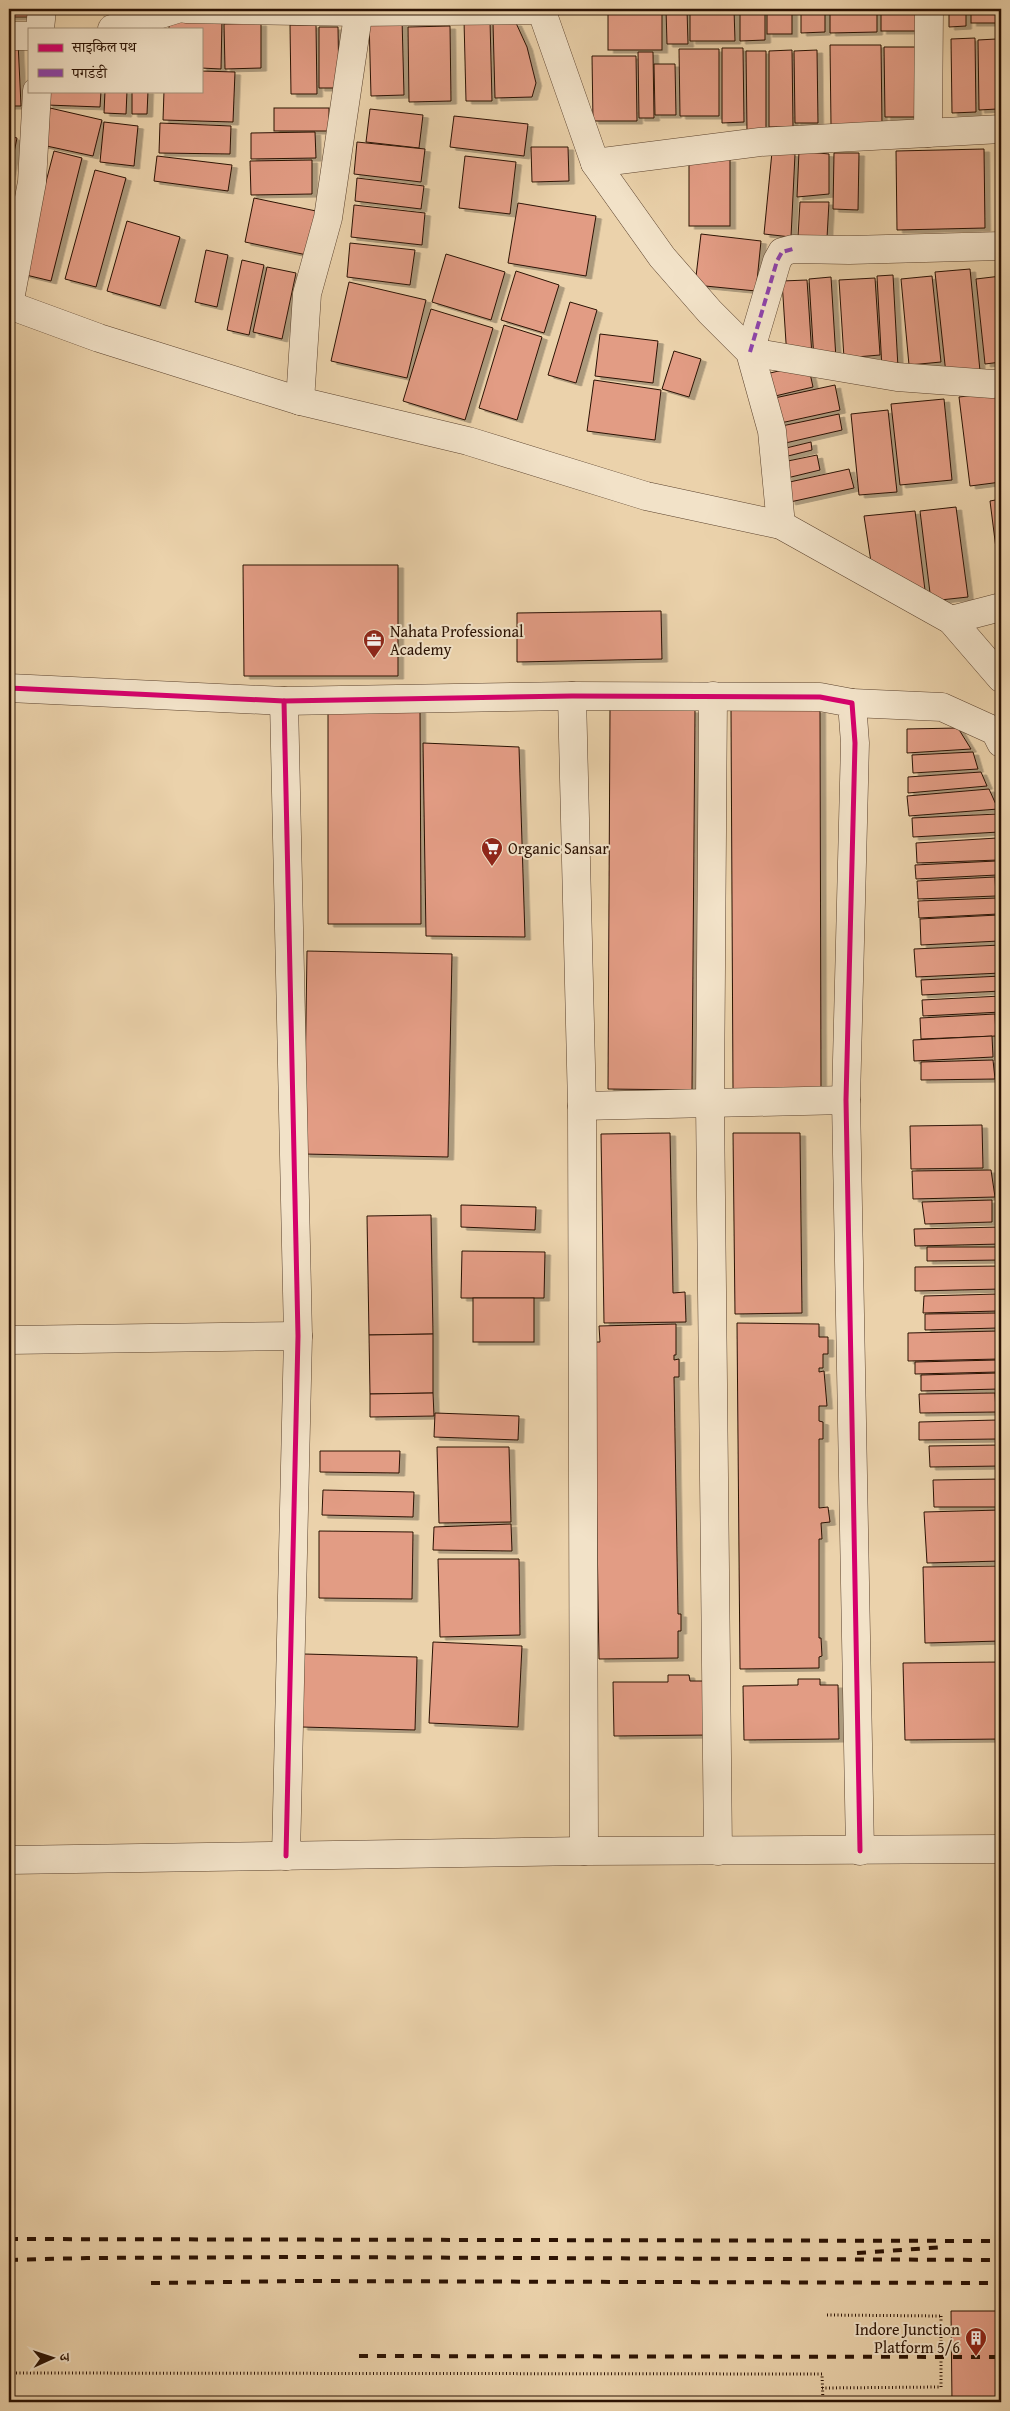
<svg xmlns="http://www.w3.org/2000/svg" width="1010" height="2411" font-family="'Gentium Book Plus','Noto Serif Devanagari',serif">
<style>
.building{fill:#e29c84;stroke:#2b1203;filter:url(#shadow)}
.lines{fill:none;stroke-linecap:round;stroke-linejoin:round}
.minor-casing{stroke:#5b422d;stroke-width:29}
.tertiary-casing{stroke:#5b422d;stroke-width:29}
.path{stroke:#2b1203;stroke-width:3;stroke-dasharray:1 2.5;stroke-linecap:butt}
.minor{stroke:#f2e2c8;stroke-width:28}
.tertiary{stroke:#f2e2c8;stroke-width:28}
.rail{stroke:#2b1203;stroke-width:4;stroke-dasharray:9 9;stroke-linecap:butt}
.path-bridge{stroke:#2b1203;stroke-width:3;stroke-dasharray:1 2.5;stroke-linecap:butt}
.quiet{stroke:#8e44ad;stroke-width:4;stroke-dasharray:8 4;stroke-linecap:butt}
.cycleway-casing{stroke:#f2e2c8;stroke-width:8}
.cycleway{stroke:#d6006c;stroke-width:5}
.labels{text-anchor:middle;stroke-width:4;stroke-linejoin:round;paint-order:stroke}
.poi-label{font-size:16px;fill:#2b1203;stroke:#f2e2c8;text-anchor:start}
</style>
<defs>
<filter id="shadow"><feDropShadow dx="5.5" dy="3" stdDeviation="0" flood-color="#0004"/></filter>
</defs>
<rect width="100%" height="100%" fill="#ebd2ab"/>
<filter id="stains"><feTurbulence type="fractalNoise" baseFrequency=".004" numOctaves="4"/><feColorMatrix values="0 0 0 0 .2 0 0 0 0 .09 0 0 0 0 .02 0 0 0 .5 -.17"/></filter>
<radialGradient id="worn" r=".72"><stop offset=".6" stop-color="#630" stop-opacity="0"/><stop offset="1" stop-color="#630" stop-opacity=".3"/></radialGradient>
<!-- building -->
<g class="building">
<path d="M10 9H33L34 17H10Z"/>
<path d="M56 9H98L56 10Z"/>
<rect x="608" y="9" width="54" height="41"/>
<path d="M666 9H687L688 44H667Z"/>
<path d="M690 9H734L735 41H690Z"/>
<path d="M740 9H765V40L740 41Z"/>
<rect x="767" y="9" width="25" height="25"/>
<path d="M801 9H825V32L801 33Z"/>
<path d="M830 9H877V32L830 33Z"/>
<rect x="881" y="9" width="42" height="22"/>
<path d="M949 9H966V26L949 27Z"/>
<rect x="971" y="9" width="30" height="14"/>
<path d="M169 17 222 19 221 69 201 68V29H169Z"/>
<path d="M402 18 404 95 371 96 369 19Z"/>
<path d="M464 20H490L492 101H466Z"/>
<path d="M261 23V68L225 69 224 24Z"/>
<path d="M493 23H516L527 47 536 83 532 97 495 98Z"/>
<path d="M290 25H316L317 94H291Z"/>
<path d="M450 26 451 101 409 102 408 27Z"/>
<path d="M319 27H338L339 88H319Z"/>
<path d="M975 38 976 112 952 113 951 39Z"/>
<path d="M996 39 997 109 979 110 978 40Z"/>
<path d="M9 42H18L21 106H9Z"/>
<path d="M830 45H881L882 124 831 125Z"/>
<path d="M884 47H921L922 117H885Z"/>
<path d="M722 48H743L744 122 722 123Z"/>
<path d="M679 49H719V116H680Z"/>
<path d="M792 50 793 127H769V51Z"/>
<path d="M817 50 818 123H795L794 51Z"/>
<path d="M746 51H766V131H747Z"/>
<path d="M638 52H653L654 118H639Z"/>
<path d="M592 56H636L637 121H593Z"/>
<path d="M654 64H675L676 115H655Z"/>
<path d="M201 71 235 72 233 122 163 120 164 91H201Z"/>
<path d="M48 91H101L100 107 47 105Z"/>
<path d="M105 91H127L126 114 104 113Z"/>
<path d="M132 91H148L147 114H132Z"/>
<path d="M50 108 102 120 93 156 42 145Z"/>
<rect x="274" y="108" width="55" height="23"/>
<path d="M370 109 423 115 419 148 366 142Z"/>
<path d="M454 116 528 124 524 156 450 147Z"/>
<path d="M104 122 138 126 134 166 100 162Z"/>
<path d="M160 123 231 126 230 154 159 153Z"/>
<path d="M315 132 316 158 251 159V133Z"/>
<path d="M9 136 17 138 9 177Z"/>
<path d="M357 142 425 149 421 182 354 174Z"/>
<path d="M531 147H568L569 181 532 182Z"/>
<path d="M984 149 985 228 897 230 896 151Z"/>
<path d="M54 151 82 158 51 281 22 274Z"/>
<path d="M799 151 829 154V194L797 197Z"/>
<path d="M772 152 795 154 791 237 764 234Z"/>
<path d="M834 153H859L858 210 833 209Z"/>
<path d="M157 156 232 165 228 191 154 181Z"/>
<path d="M465 156 516 162 510 214 459 208Z"/>
<rect x="689" y="159" width="41" height="67"/>
<path d="M312 160V194L251 195 250 161Z"/>
<path d="M95 170 126 178 96 287 65 279Z"/>
<path d="M357 178 424 186 421 209 355 201Z"/>
<path d="M254 198 316 211 307 255 245 242Z"/>
<path d="M800 202H829L827 238 798 237Z"/>
<path d="M518 203 596 216 586 276 508 263Z"/>
<path d="M354 205 425 213 422 245 351 237Z"/>
<path d="M127 221 180 237 160 306 107 291Z"/>
<path d="M701 234 761 241 756 291 695 285Z"/>
<path d="M350 243 415 250 410 285 347 277Z"/>
<path d="M206 250 228 255 217 307 195 302Z"/>
<path d="M446 254 505 272 491 320 432 302Z"/>
<path d="M242 260 264 265 249 335 227 330Z"/>
<path d="M267 267 296 273 282 339 253 332Z"/>
<path d="M970 269 980 371 946 374 935 272Z"/>
<path d="M516 271 559 285 544 333 501 320Z"/>
<path d="M893 275 898 368 882 369 877 276Z"/>
<path d="M932 276 941 362 909 365 901 279Z"/>
<path d="M1001 276V362L985 364 976 279Z"/>
<path d="M831 277 836 359 814 360 809 279Z"/>
<path d="M875 278 880 355 844 358 839 280Z"/>
<path d="M807 280 812 356 787 358 782 281Z"/>
<path d="M349 282 426 300 407 378 331 361Z"/>
<path d="M570 302 597 310 576 383 548 375Z"/>
<path d="M431 309 493 328 465 420 403 401Z"/>
<path d="M504 325 542 337 517 420 479 408Z"/>
<path d="M600 334 658 341 653 383 595 376Z"/>
<path d="M674 351 701 359 689 397 662 389Z"/>
<path d="M808 364 813 387 771 397 766 374Z"/>
<path d="M594 380 661 390 655 440 587 431Z"/>
<path d="M835 385 840 410 776 424 770 399Z"/>
<path d="M1001 392V482L970 486 959 397Z"/>
<path d="M944 399 952 480 900 485 891 404Z"/>
<path d="M888 410 897 492 859 495 851 414Z"/>
<path d="M839 414 842 430 781 444 777 427Z"/>
<path d="M811 442 812 450 784 457 782 449Z"/>
<path d="M817 455 820 470 787 478 783 462Z"/>
<path d="M849 469 854 488 790 502 785 483Z"/>
<path d="M1001 499V588L990 501Z"/>
<path d="M956 507 968 597 931 601 920 511Z"/>
<path d="M915 511 926 598 871 562 864 516Z"/>
<path d="M243 565H398V676H244Z"/>
<path d="M661 611 662 659 517 662V613Z"/>
<path d="M610 709 695 710 692 1090 608 1089Z"/>
<path d="M328 710H420L421 924H328Z"/>
<path d="M731 710H820L821 1089H733Z"/>
<path d="M958 728 971 749 907 753V729Z"/>
<path d="M423 743 519 747 525 937 426 936Z"/>
<path d="M973 752 978 769 913 773 912 755Z"/>
<path d="M981 772 987 786 908 793V777Z"/>
<path d="M989 789 998 809 909 816 907 796Z"/>
<path d="M998 814 999 832 913 837 912 818Z"/>
<path d="M997 838 998 860 917 863 916 843Z"/>
<path d="M996 861 997 875 916 879 915 865Z"/>
<path d="M995 877 996 896 918 899 917 881Z"/>
<path d="M997 898 998 914 919 918 918 901Z"/>
<path d="M998 915 999 941 921 945 920 919Z"/>
<path d="M1001 945V973L916 977 914 949Z"/>
<path d="M307 951 452 954 448 1157 304 1154Z"/>
<path d="M1001 976V991L922 995 921 980Z"/>
<path d="M1001 996V1012L923 1016 922 1000Z"/>
<path d="M995 1014 996 1036 921 1039 920 1018Z"/>
<path d="M992 1036 993 1057 914 1061 913 1040Z"/>
<path d="M993 1060 995 1079 921 1080V1062Z"/>
<path d="M982 1125 983 1168 911 1169 910 1126Z"/>
<path d="M670 1133 673 1293 685 1292 686 1322 604 1323 601 1134Z"/>
<path d="M733 1133H800L802 1313 735 1314Z"/>
<path d="M991 1170 995 1197 913 1199 912 1171Z"/>
<path d="M992 1200V1222L925 1224 922 1202Z"/>
<path d="M461 1205 536 1207 535 1230 461 1227Z"/>
<path d="M431 1215 433 1334 369 1335 367 1216Z"/>
<path d="M1001 1227V1244L915 1246 914 1229Z"/>
<path d="M927 1247H1000V1260L927 1261Z"/>
<path d="M462 1251 545 1252 544 1298H461Z"/>
<path d="M1001 1266V1289L915 1291V1267Z"/>
<path d="M998 1294V1311L923 1313 924 1296Z"/>
<rect x="473" y="1298" width="61" height="44"/>
<path d="M997 1313 998 1328 925 1330V1314Z"/>
<path d="M737 1323 819 1324V1337H828V1354H823V1368H819V1372L824 1371 827 1406H819V1421L823 1422V1439H819V1508L828 1507 830 1522 821 1523 822 1539H819V1638H821L822 1656 819 1657V1668L740 1669Z"/>
<path d="M676 1324V1355H674V1360L679 1359V1377H674L678 1614H681V1631H678V1658L599 1659 594 1342H600L599 1326Z"/>
<path d="M998 1331 999 1359 908 1361V1333Z"/>
<path d="M433 1334V1393L370 1394 369 1335Z"/>
<path d="M997 1360 998 1372 915 1374V1362Z"/>
<path d="M998 1373 999 1389 921 1391V1375Z"/>
<path d="M433 1393 434 1416 370 1417V1394Z"/>
<path d="M995 1393 996 1412 920 1413 919 1394Z"/>
<path d="M435 1413 519 1416 518 1440 434 1437Z"/>
<path d="M997 1420V1439L919 1440V1422Z"/>
<path d="M1001 1445V1466L930 1467 929 1446Z"/>
<path d="M437 1447H509L511 1522 439 1523Z"/>
<path d="M320 1451H400L399 1473 320 1472Z"/>
<path d="M1001 1479V1507H934L933 1480Z"/>
<path d="M323 1490 414 1492 413 1517 322 1515Z"/>
<path d="M1001 1510V1561L927 1563 924 1512Z"/>
<path d="M511 1524 512 1551 433 1550 434 1527Z"/>
<path d="M319 1531 413 1532 412 1599 319 1598Z"/>
<path d="M438 1559H519L520 1635 440 1637Z"/>
<path d="M1001 1566V1641L925 1643 923 1567Z"/>
<path d="M433 1642 522 1646 518 1727 429 1723Z"/>
<path d="M304 1654 417 1657 415 1730 302 1727Z"/>
<path d="M1001 1662V1739L905 1740 903 1663Z"/>
<path d="M668 1675H689L690 1681H708L709 1735 614 1736 613 1682H668Z"/>
<path d="M798 1679H820V1685H838L839 1739 744 1740 743 1686 798 1685Z"/>
<path d="M951 2311H1001V2402H952Z"/>
</g>
<g class="lines">
<!-- minor casing -->
<g class="minor-casing">
<g id="minor">
<path d="M186 9 358 12 541 10"/>
<path d="M541 9 595 163 662 257 710 312 750 352 772 431 781 525"/>
<path d="M40 29 42 9"/>
<path d="M112 29 177 9"/>
<path d="M9 36H29"/>
<path d="M928 133 929 9"/>
<path d="M595 163 760 142 1001 129"/>
<path d="M1001 246 849 250 793 249 782 252 777 261 750 352 897 377 992 384 1001 383"/>
<path d="M9 305 32 182 37 91"/>
<path d="M300 401 307 294 328 218 359 9"/>
<path d="M951 620 1001 607"/>
<path d="M9 688 284 701 572 696 820 697 852 703 855 743 846 1100 860 1851"/>
<path d="M572 696 582 1106 584 1851"/>
<path d="M713 696 710 1103 718 1851"/>
<path d="M284 701 298 1336 286 1856"/>
<path d="M852 703 942 707 995 731 1001 743"/>
<path d="M582 1106 846 1100"/>
<path d="M9 1340 298 1336"/>
</g>
</g>
<!-- tertiary casing -->
<g class="tertiary-casing">
<g id="tertiary">
<path d="M9 305 99 338 300 401 468 441 646 496 781 525 951 620 1001 678"/>
<path d="M9 1860 584 1851 1001 1849"/>
</g>
</g>
<!-- path -->
<g class="path">
<path d="M827 2315 941 2316"/>
<path d="M9 2373 822 2374 823 2402"/>
<path d="M822 2388 941 2387"/>
</g>
<!-- minor -->
<use href="#minor" class="minor"/>
<!-- tertiary -->
<use href="#tertiary" class="tertiary"/>
<!-- rail -->
<g class="rail">
<path d="M9 2239 1001 2241"/>
<path d="M857 2253 944 2247"/>
<path d="M9 2260 87 2258 300 2257 1001 2260"/>
<path d="M151 2283 300 2281 1001 2283"/>
<path d="M359 2356 1001 2357"/>
</g>
<!-- path-bridge -->
<path class="path-bridge" d="M941 2316V2387"/>
<!-- quiet -->
<path class="quiet" d="M750 352 777 261 782 252 793 249"/>
<!-- cycleway casing -->
<g class="cycleway-casing">
<g id="cycleway">
<path d="M9 688 284 701 572 696 820 697 852 703 855 743 846 1100 860 1851"/>
<path d="M284 701 298 1336 286 1856"/>
</g>
</g>
<!-- cycleway -->
<use href="#cycleway" class="cycleway"/>
</g>
<!-- icons -->
<defs>
<g id="office-pin" transform="scale(1.125)"><path d="M0 17L-7.5 6A9.5 9.5 0 1 1 7.5 6Z" fill="#8f2418" stroke="#f2e2c8"/><path d="M-6-3h4V-5.5h4V-3h4V5H-6ZM-1-4.5V-3h2v-1.5ZM-6 0V1H6V0Z" fill="#fff"/></g>
<g id="supermarket-pin" transform="scale(1.125)"><path d="M0 17L-7.5 6A9.5 9.5 0 1 1 7.5 6Z" fill="#8f2418" stroke="#f2e2c8"/><path d="M-6-5.5h2.5l.6 2H6L4.5 2H-2.5L-4.4-4H-6ZM-1.5 3.2a1.3 1.3 0 1 0 .1 0ZM3 3.2a1.3 1.3 0 1 0 .1 0Z" fill="#fff"/></g>
<g id="building-pin" transform="scale(1.125)"><path d="M0 17L-7.5 6A9.5 9.5 0 1 1 7.5 6Z" fill="#8f2418" stroke="#f2e2c8"/><path d="M-4-6H4V6H1V3H-1V6H-4ZM-2.5-4.3h1.7v1.8h-1.7ZM.8-4.3h1.7v1.8H.8ZM-2.5-1h1.7V.8h-1.7ZM.8-1h1.7V.8H.8Z" fill="#fff"/></g>
</defs>
<g fill-rule="evenodd">
<use href="#office-pin" x="374" y="640"/>
<use href="#supermarket-pin" x="492" y="848"/>
<use href="#building-pin" x="976" y="2338"/>
</g>
<g class="labels">
<!-- poi labels -->
<g class="poi-label">
<text x="390" y="637">Nahata Professional<tspan x="390" dy="18">Academy</tspan></text>
<text x="508" y="854">Organic Sansar</text>
<text x="960" y="2335" text-anchor="end">Indore Junction<tspan x="960" dy="18">Platform 5/6</tspan></text>
</g>
</g>
<!-- margin -->
<rect width="1010" height="2411" fill="none" stroke="#ebd2ab" stroke-width="30"/>
<rect x="10" y="10" width="990" height="2391" fill="none" stroke="#2b1203" stroke-width="2.5"/>
<rect x="15" y="15" width="980" height="2381" fill="none" stroke="#2b1203"/>
<!-- legend -->
<rect x="28" y="28" width="175" height="65" fill="#f2e2c8" stroke="#a28f79"/>
<rect x="38" y="44" width="25" height="8" fill="#d6006c" stroke="#a28f79"/>
<text x="72" y="52" font-size="15" fill="#2b1203">साइकिल पथ</text>
<rect x="38" y="69" width="25" height="8" fill="#8e44ad" stroke="#a28f79"/>
<text x="72" y="78" font-size="15" fill="#2b1203">पगडंडी</text>
<!-- north arrow -->
<g transform="translate(52 2358) rotate(87)" stroke="#f2e2c8" stroke-width="4" paint-order="stroke">
<path d="M0-4L9 19L0 12L-9 19Z" fill="#2b1203"/>
<text y="-8" font-size="14" font-weight="bold" text-anchor="middle" fill="#2b1203">उ</text>
</g>
<rect width="100%" height="100%" filter="url(#stains)"/>
<rect width="100%" height="100%" fill="url(#worn)"/>
</svg>
